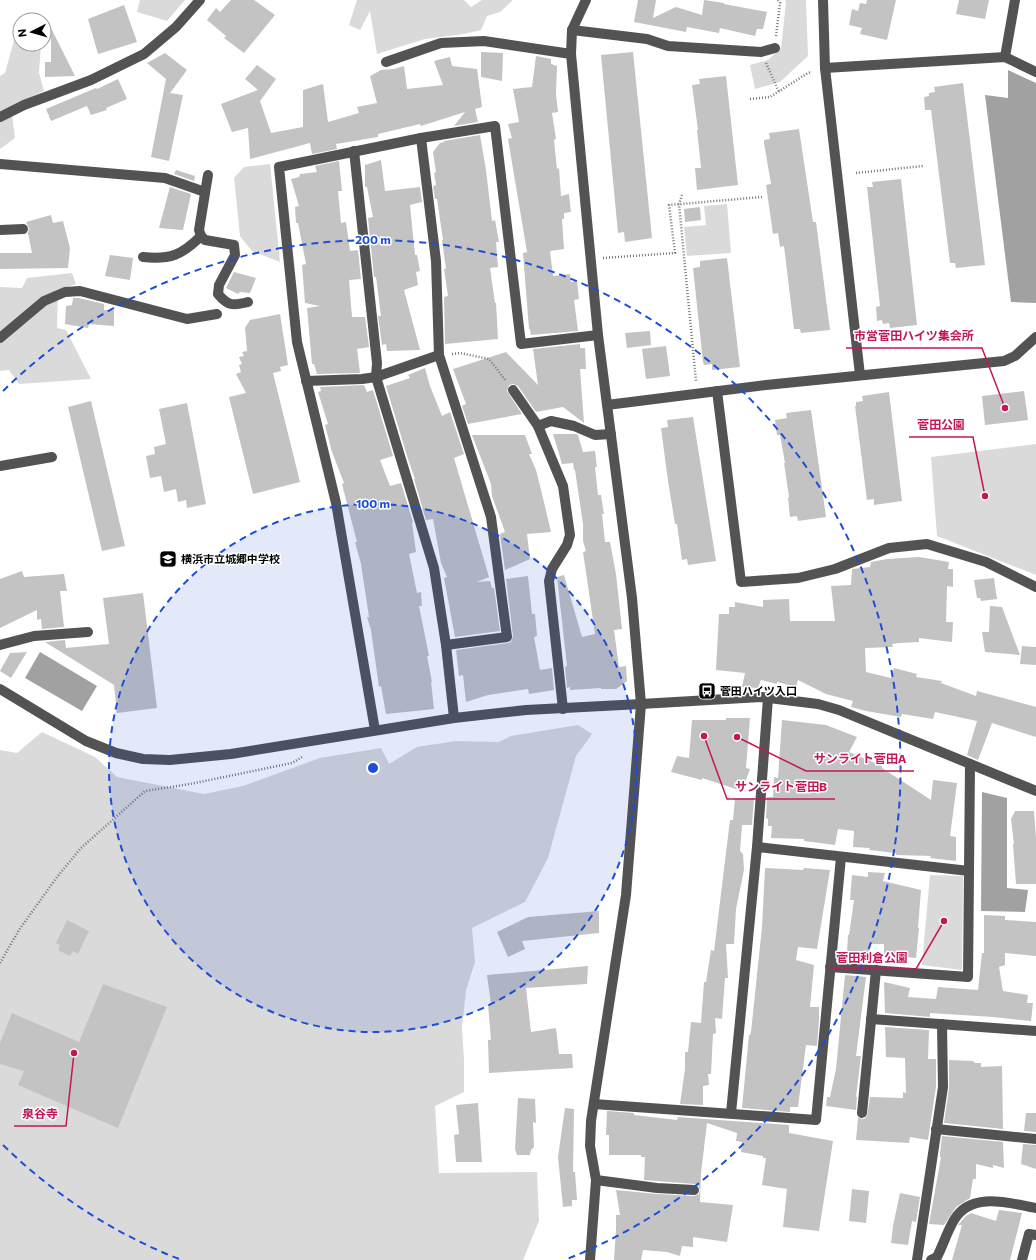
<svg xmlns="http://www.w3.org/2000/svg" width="1036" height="1260" font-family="Commissioner,'Noto Sans JP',sans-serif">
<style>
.green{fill:#dadada}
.water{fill:#a1a1a1}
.building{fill:#c3c3c3}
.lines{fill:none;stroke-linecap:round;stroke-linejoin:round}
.path{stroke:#757575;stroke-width:2.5;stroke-dasharray:1 2;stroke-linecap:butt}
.minor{stroke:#535353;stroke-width:10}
.ring{fill:none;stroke:#1d4ed8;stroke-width:2;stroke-dasharray:7 5}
.labels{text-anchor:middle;stroke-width:3;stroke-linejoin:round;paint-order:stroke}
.poi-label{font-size:11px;font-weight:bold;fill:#000;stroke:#fff;text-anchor:start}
.centre{fill:#1d4ed8;stroke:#fff;stroke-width:2}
.ring-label{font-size:12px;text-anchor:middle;font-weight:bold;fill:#1d4ed8;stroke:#fff;stroke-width:3;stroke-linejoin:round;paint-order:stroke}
.leader{fill:none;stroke:#c2185b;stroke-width:1.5}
.callout-dot{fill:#c2185b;stroke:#fff;stroke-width:1.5}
.callout-label{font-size:12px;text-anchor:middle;font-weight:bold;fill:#c2185b;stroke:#fff;stroke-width:3;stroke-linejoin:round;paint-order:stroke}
</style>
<rect width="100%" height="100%" fill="#fff"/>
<!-- green -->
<g class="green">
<path d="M140 0H185L167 21 137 12Z"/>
<path d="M357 0H464L471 7 482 0H513L500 12 487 16 481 30 464 34 425 39 377 54 370 11 360 30 349 25Z"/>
<path d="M785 0H806L808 56 780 82 755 89 750 65 768 60 781 48 786 2Z"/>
<path d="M16 33 20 35V44H41L39 73 44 91 11 107 15 138 0 149V76L5 73Z"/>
<path d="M270 164 280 262 252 251 240 236 234 178 244 167Z"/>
<path d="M727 204 731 253 687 256 684 227 706 225 704 206Z"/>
<path d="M72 273 76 284 58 290 57 328 66 330 91 379 19 384 9 370 0 371V287L22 288 27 278Z"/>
<path d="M1036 444V575L937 536 931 457Z"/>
<path d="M578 725 592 734 576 756 548 858 525 902 472 928 475 962 466 990 462 1028 464 1060V1092L435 1106 439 1173 537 1172 539 1221 523 1260H0V750L17 753 42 732 95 757 117 777 204 794 243 786 320 758 381 748 389 764 417 747 456 741 499 742 511 736Z"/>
<path d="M930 875 963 876 962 970 922 965Z"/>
</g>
<!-- water -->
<g class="water">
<path d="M1008 70 1036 83V303L1011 302 985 95 1008 98Z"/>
<path d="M40 652 97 686 82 711 25 678Z"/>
<path d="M982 792 1007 798V888L1028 890 1025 912 981 911Z"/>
</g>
<!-- building -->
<g class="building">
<path d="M231 0H254L275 15 244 53 224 38 226 36 207 20 216 8 220 12Z"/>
<path d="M638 0H656L653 18 676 7 702 15 704 0 724 3V4L767 12 763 29H757L755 36 720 28 719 33 687 27 686 32 634 22Z"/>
<path d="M867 0H896L887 40 860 34 862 28 849 25 852 9 858 11 860 3 866 4Z"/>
<path d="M959 0H989L985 19 956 14Z"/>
<path d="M124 5 137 42 98 54 88 19Z"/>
<path d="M51 28 75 76 45 77V62H51Z"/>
<path d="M481 52 503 53 502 81 481 77Z"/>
<path d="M633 52 652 238 625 242 624 232 618 233 601 55Z"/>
<path d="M165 53 187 70 170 93 183 95 169 161 151 157 166 79 147 63Z"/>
<path d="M536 56 551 59V64L557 66 556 94 558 112 552 113 556 139 554 140 557 169 559 168 561 196 569 194 571 212 564 213V219H562L564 249 550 251 553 276 570 274 571 282 577 281 579 299 574 300 578 331 531 335 530 329H529L523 253 527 252 508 139 512 138 508 124 519 122 513 89 532 87Z"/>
<path d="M450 57 452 66 477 69 482 107 475 109 478 122 454 126 465 112 421 126 420 124 378 134V137L336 144 337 149 312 154 310 143 250 159 248 128 232 132 221 104 258 90 245 79 257 65 276 79 260 101 271 133 303 127V90L323 84 328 122 359 113 357 107 377 103 370 76 381 70 394 69 404 66 407 89 443 85 434 61Z"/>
<path d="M726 76 738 185 697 190 695 168H701L697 130H698L692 85 700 84 699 79Z"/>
<path d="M118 79 127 99 106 108 107 110 91 115 87 106 51 121 46 109 96 88 97 89Z"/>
<path d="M963 83 985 265 956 268 955 263H950L931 110H925L924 97 929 96V93L935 92 934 87Z"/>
<path d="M799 129 813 222H816L830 330 801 333 800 329H794L784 246 780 247 778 233 773 234 766 185 771 184 764 143V140L770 139 769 133Z"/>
<path d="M480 135 486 170 492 221 495 220 499 242H496L498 267 490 268 495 303H496L498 339 445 344 444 297 448 296 444 269H446L442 240H443L437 199H435L433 186 436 185 434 173 436 172 433 152 440 143 444 142V141Z"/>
<path d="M381 160 385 191 420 187 422 202 410 205 415 255H417L420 271 416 272 418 285 404 290 420 350 387 351 386 344 382 345 378 316H381L376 277H374L368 218 373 217 367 187H365V165Z"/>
<path d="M339 161 342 191H338L341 223 346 222 350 251 358 250 361 279 349 280 352 317H365L369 347 357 349 360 373 317 374 314 364H312L307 308 320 306 305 303 302 265 306 264 298 223H296L295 207 299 206 291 179 299 177 300 174 317 172 315 166Z"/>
<path d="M176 170 195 176 194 181 174 174Z"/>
<path d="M901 179 917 325 890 328 889 323 883 324 882 320 877 321 876 307 880 306 867 187H873L872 182Z"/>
<path d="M170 187 191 194 183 230 159 228Z"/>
<path d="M700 207 701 220 685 222 684 209Z"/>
<path d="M51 215 53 223 63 221 70 248 68 268 0 269V253H32L28 233 29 228 26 222Z"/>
<path d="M110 255 133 258 130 280 105 276Z"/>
<path d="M727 258 740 367 712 370V364L704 365 703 362 693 268 700 267V261Z"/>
<path d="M234 272 256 278 250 293 240 292 238 294 226 288Z"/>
<path d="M73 298H79L104 304V310H114V326L89 324 88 328 65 324 66 306 72 305Z"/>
<path d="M280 314 288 365 280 367 281 371 273 373 300 482 253 494 229 397 246 393 236 374 241 372 239 365 242 364 239 357 244 356 242 352 247 351 245 328 250 320Z"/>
<path d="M650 331 651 345 627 348 625 333Z"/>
<path d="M580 344V348H585L586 369H580L584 423 563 407 536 412 518 386 513 384 509 385 507 391 522 414 468 424 462 406 466 404 453 369 506 352 538 385 533 349Z"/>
<path d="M666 346 670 376 646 379 642 349Z"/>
<path d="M425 368 430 386 442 416 450 412 464 454 454 458 489 577 477 582 490 581 492 588H494L500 631 455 637 444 578 447 577 441 563 433 519 426 520 414 479H415L408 459 386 386 410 378 408 375Z"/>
<path d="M364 385 367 392 373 390 393 456 380 460 390 486 401 483 413 522 412 523 416 552 409 554 417 593 421 592 422 606H419L429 656H427L432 682H431L434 709 386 714 381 686 379 687 371 630 367 617H369L361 564 355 542H357L342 484 344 483 332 452 325 425 328 424 318 392 321 391 320 387Z"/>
<path d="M1024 391 1028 420 985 425 982 396Z"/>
<path d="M889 392 902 501 874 505V499L867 500 855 406H856V402L863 401 862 396Z"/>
<path d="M91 401 125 546 102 551 68 407Z"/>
<path d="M187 403 206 504 187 508 186 500 178 502 176 489 164 492 161 476 150 478 146 456 155 454 154 447 166 444 159 409Z"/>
<path d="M811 410 826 517 798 521 797 516 790 517 788 498 789 497 784 463H785L780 435H777L775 420 787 418 786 413Z"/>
<path d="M693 417 716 561 688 565 687 559 682 560 677 524H675L668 481 661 428 668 427 667 420Z"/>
<path d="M553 434H576L578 435 583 452 595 451 597 467H595L598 495H601L604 514H602L605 542H610L616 574 622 629 614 630 619 667 626 666 627 681 616 689H601V688L570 690V687L567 688 565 667 567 666 557 577 564 575 582 637 595 634 583 552 586 551 583 541V524L575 470H574L573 463 562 464Z"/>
<path d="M472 435H525L532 454H529L536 470 543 498 551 532 527 534 530 559 505 570 500 534 505 532 492 496 491 484Z"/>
<path d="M919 557 949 562 948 569H953V587L947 586 946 622H953L952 642 919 638V642L899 643 892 644 893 647 865 648 866 672 891 678 894 668 917 674 916 677 942 681 941 683 976 696 977 691 1036 707V737L992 723 978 760 967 755 977 721 935 712 933 719 902 714 901 717 866 711 851 707 853 701 826 694 798 680 796 687 777 682V684L761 680 758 688 742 687 745 673 716 670 719 614H729V607H735V602L763 607V600L789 599 790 621H835L831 586 851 585 852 569 870 567 871 562 887 559Z"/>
<path d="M22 571 24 577 64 574 67 591H60L64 627 42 629 41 619 37 620V610L0 628V579Z"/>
<path d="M528 576 532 614H535L537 636 534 637 540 670 552 668 554 690 529 694 528 689 488 695 466 702 463 675 459 676 456 650 508 643 511 642 513 636 506 579Z"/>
<path d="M994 578 997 599 981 601 980 598H977L974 580Z"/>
<path d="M143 593 157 708 117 713 114 685 45 642 65 640 66 648 109 644 103 598Z"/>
<path d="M990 606 1002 607 1020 655 985 652 982 632H989Z"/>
<path d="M1022 646 1036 647V665L1020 664Z"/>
<path d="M27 652 11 678 0 671 10 653Z"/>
<path d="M726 718H750L746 768 750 769 742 791 702 778V780L671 772 677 756 689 758 692 720H726Z"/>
<path d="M782 720 826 725 857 737 849 752 882 766V768L931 800 933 780 957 783 950 836 956 837V861L930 858 931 856 896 855V853L869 850 870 848 853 847 854 831 838 829 835 845 804 841V839L771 838 772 826H768V819L766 818 767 797H773L774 777 778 778Z"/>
<path d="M735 798H754L752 825H742L740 851 743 854 744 870 736 909 734 944H726L728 978H725L722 1019 715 1018 716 1033 713 1034 711 1074H708L709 1085 703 1086V1105L680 1104 685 1069V1052H688L691 1022 701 1023 704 982H706L711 950 714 951 730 820H733Z"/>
<path d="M1015 811H1034L1036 838V884H1016L1013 844H1014L1011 819Z"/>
<path d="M765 868 803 870 804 868 830 870 817 949 798 947 796 960 814 965 810 1007H819V1020L817 1046 806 1045 798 1107H790V1112L742 1108 749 1035H750L751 1032 762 927Z"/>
<path d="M868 872 885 873 883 881 921 890 918 928H919L916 958 884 955V944H871L869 954 847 952 848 935H849L854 900H850L852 875 868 877Z"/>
<path d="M599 911V933L522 941 525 949 508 957 497 932 528 917Z"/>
<path d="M984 915 1005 916V920L1036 922V956L1005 953V965L999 967 1003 991 1028 995 1027 1003H1033L1031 1021 993 1017 930 1013V1017L885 1013 884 982 910 988 908 997 936 999 938 987 978 990 982 953H984Z"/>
<path d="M67 920 89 931 78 954 73 951 70 956 58 950 60 945 56 943Z"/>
<path d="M588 966 587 984 526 988 531 1032 556 1028 559 1054H572L573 1068 489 1073 488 1040H491L488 1004H491L487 975Z"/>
<path d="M845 975 866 977 856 1056H861L856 1097H857L856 1110 826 1106 827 1097H830L836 1069Z"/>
<path d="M103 984 167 1007 118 1128 18 1085 24 1071 0 1064V1043L12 1013 79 1042Z"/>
<path d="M885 1027 929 1030 928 1059H936V1087L928 1140 910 1137 909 1143 856 1140 858 1118 864 1119 867 1116 870 1097 903 1098V1092L906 1093 905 1058 886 1057Z"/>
<path d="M949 1060 973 1061 975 1063H981V1067L1002 1066 1003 1129 944 1123 949 1088Z"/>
<path d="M518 1098 535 1099 536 1123 533 1122 534 1147 531 1150 530 1155H517L515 1149Z"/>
<path d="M478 1103 482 1162H456L454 1135 459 1134 456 1105Z"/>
<path d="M565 1108 574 1109 573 1172H575L577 1200H572V1206L563 1207 558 1157Z"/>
<path d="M607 1111 634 1113V1115L677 1120 678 1117 789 1125V1133L833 1141 819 1231 783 1227 787 1189 762 1185 766 1158H763V1156L741 1152 742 1142 736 1141 737 1133 707 1123 701 1173 700 1202 733 1205 727 1242 693 1237V1247L682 1246 680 1256 667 1252 643 1250 641 1260H614L616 1229V1215H620L616 1190 657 1194 694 1196 699 1194 700 1190 698 1185 695 1184 644 1180 645 1157H641V1155H609V1135H606Z"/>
<path d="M1026 1113H1036V1132L1024 1131Z"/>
<path d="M942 1136 1003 1142 1004 1168 993 1165V1168L976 1164V1179H973L970 1198 956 1207 944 1225 929 1224 941 1157H940V1153Z"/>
<path d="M1023 1144 1036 1145V1169L1021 1164Z"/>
<path d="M852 1189 869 1191 866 1223 849 1221Z"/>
<path d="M900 1193 920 1197 916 1222 912 1221 908 1245 891 1243 893 1226Z"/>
<path d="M999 1210 1022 1213 1010 1260H952L962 1225H958L966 1216 971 1213 996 1221Z"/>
</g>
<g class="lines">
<!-- path -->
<g class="path">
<path d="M776 36 780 3 778 0"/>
<path d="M766 63 779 92"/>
<path d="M750 99 770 97 808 73 812 72"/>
<path d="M856 173 923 166"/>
<path d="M682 195 679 204 696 381"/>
<path d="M603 258 675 253 669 205 762 197"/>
<path d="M452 354 460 353 489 359 506 381"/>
<path d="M0 963 19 930 57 877 81 848 145 791 190 784 292 763 302 757"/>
</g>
<!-- minor -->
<g class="minor">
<path d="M586 0 572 30 571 54 598 335 632 598 641 704 626 895 591 1121 590 1146 596 1180 590 1260"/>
<path d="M823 0 825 68 860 375"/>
<path d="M572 30 647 39 668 46 761 52 775 48"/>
<path d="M1005 57 1015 0"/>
<path d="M386 62 441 43 484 41 571 54"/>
<path d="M825 68 1005 57 1036 72"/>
<path d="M0 117 24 105 91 80 144 54 176 27 200 0"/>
<path d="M354 151 377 363 376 377 434 568 446 645 454 718"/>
<path d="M0 164 165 178 205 192"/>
<path d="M208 175 199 230 201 236 205 240 234 245 235 255 219 285 218 294C228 306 233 306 248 302"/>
<path d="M0 230 23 229"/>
<path d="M143 257C170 260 182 255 201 236"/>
<path d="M0 338 44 301 65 292 80 291 187 319 217 314"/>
<path d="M439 355 491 517 507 637 446 645"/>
<path d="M306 381 362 379 376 377 439 355 436 261 421 138"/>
<path d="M513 390 538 426 551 421 574 426 595 435 611 434"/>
<path d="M717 391 741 582 798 578 835 569 889 548 927 544 986 562 1036 587"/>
<path d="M607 405 766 385 1004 361 1015 356 1036 337"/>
<path d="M538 426 563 486 570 535 567 545 552 569 549 581 563 709"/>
<path d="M0 466 52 457"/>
<path d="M0 645 34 636 88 632"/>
<path d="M0 689 86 741 116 753 143 759 170 760 231 754 454 718 526 710 641 704 761 697 818 704 839 710 1036 791"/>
<path d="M375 730 336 503 297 342 279 167 421 138 495 126 521 344 598 335"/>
<path d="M757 847 969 871"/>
<path d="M830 967 968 977 970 764"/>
<path d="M871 1019 1036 1031"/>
<path d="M594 1104 816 1120 841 857"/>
<path d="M731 1113 757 847 768 698"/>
<path d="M862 1113 876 970"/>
<path d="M936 1129 1036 1139"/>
<path d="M596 1180 657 1188 694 1190"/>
<path d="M917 1260 943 1087 942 1024"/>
<path d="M931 1260 937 1257C943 1245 947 1232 954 1220 971 1191 1009 1203 1036 1208"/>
<path d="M1022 1260 1029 1234 1036 1235"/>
</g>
</g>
<!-- distance rings -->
<circle cx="373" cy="768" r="264" fill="#1d4ed8" fill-opacity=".12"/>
<g class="ring">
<circle cx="373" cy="768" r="264"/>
<path d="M179 1259A528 528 0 0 1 3 1145M3 391A528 528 0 1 1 567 1259"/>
</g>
<!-- icons -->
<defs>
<g id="school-square" transform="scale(0.9)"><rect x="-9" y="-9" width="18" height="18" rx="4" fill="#000" stroke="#fff"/><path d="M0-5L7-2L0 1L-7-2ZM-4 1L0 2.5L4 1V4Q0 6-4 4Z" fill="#fff"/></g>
<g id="bus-square" transform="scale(0.9)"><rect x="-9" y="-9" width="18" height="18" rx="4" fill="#000" stroke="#fff"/><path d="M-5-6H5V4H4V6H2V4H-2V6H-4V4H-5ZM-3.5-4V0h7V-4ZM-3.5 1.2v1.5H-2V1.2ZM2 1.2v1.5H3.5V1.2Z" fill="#fff"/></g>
</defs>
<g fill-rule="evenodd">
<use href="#school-square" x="168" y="559"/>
<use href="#bus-square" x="707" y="691"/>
</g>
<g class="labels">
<!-- poi labels -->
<g class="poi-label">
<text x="181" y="563">横浜市立城郷中学校</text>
<text x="720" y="695">菅田ハイツ入口</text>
</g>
</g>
<circle cx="373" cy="768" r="6" class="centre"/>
<g class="ring-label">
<text x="373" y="244">200 m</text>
<text x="373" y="508">100 m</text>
</g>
<!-- callouts -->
<path class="leader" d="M1005 408L982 348H846M985 496L973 437H909M737 737L806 771H914M704 736L727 799H835M944 921L916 969H828M74 1053L66 1126H14"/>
<g class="callout-dot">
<circle cx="1005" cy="408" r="4"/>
<circle cx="985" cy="496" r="4"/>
<circle cx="737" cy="737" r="4"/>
<circle cx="704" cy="736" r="4"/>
<circle cx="944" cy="921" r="4"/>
<circle cx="74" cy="1053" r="4"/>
</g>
<g class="callout-label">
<text x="914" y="340">市営菅田ハイツ集会所</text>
<text x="941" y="429">菅田公園</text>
<text x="860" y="763">サンライト菅田A</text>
<text x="781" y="791">サンライト菅田B</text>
<text x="872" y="962">菅田利倉公園</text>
<text x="40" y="1118">泉谷寺</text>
</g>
<!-- north arrow -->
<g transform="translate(32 32) rotate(264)"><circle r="19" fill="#ffffff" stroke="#999999"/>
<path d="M0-3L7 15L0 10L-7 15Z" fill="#000000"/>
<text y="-6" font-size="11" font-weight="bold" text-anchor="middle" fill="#000000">N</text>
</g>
</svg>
